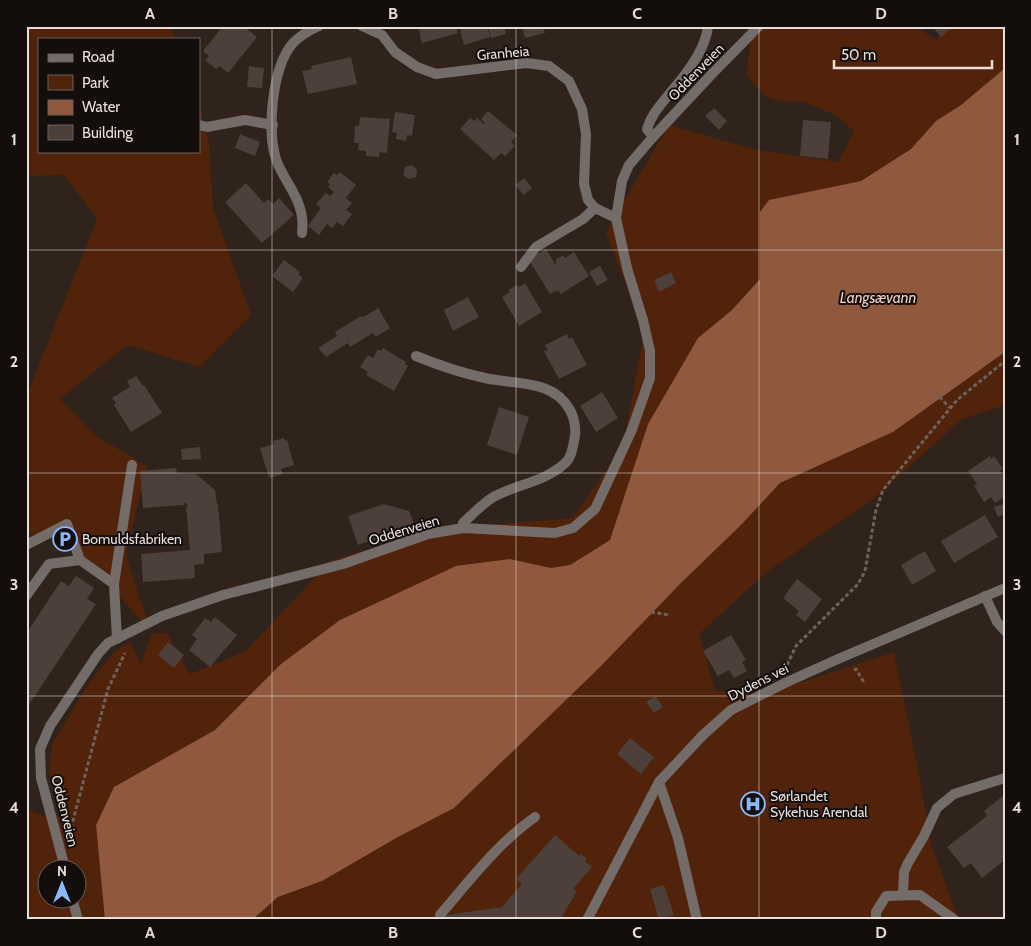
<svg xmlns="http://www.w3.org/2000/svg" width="1031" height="946" font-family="Cabin,sans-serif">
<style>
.green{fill:#50230a;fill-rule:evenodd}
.water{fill:#90583c}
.building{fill:#4d3f39}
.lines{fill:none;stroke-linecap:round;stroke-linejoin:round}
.path{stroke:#6d625c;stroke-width:3;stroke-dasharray:4 2.5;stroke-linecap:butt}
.service{stroke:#736c68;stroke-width:10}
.minor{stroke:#736c68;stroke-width:10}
.tertiary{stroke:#736c68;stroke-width:10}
.grid{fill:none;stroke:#e7deda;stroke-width:1;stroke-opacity:0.55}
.labels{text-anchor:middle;stroke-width:4;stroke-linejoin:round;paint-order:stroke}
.street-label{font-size:14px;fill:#e7deda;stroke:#130d0b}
.poi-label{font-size:14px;fill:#e7deda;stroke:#130d0b;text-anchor:start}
.water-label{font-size:15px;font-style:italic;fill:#f4d1c0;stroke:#130d0b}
.neatline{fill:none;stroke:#e7deda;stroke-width:2}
.grid-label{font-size:16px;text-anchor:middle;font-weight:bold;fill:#e7deda}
</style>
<rect width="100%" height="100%" fill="#2f231c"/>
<!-- green -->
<g class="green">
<path d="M26 26H169L176 39H39V151H199V105L209 142 213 208 251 315 200 367 127 345 60 399 96 436 147 466 126 555 151 633H167L190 674 246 651 331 560 447 528 573 518 623 446 644 333 606 232 669 125 757 150 838 162 854 131 835 115 804 102 780 101 767 97 750 80 747 74 748 58 750 56V40L767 26H915L935 39 953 26H1005V68L961 105 936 121 911 149 861 181 779 198 778 265 756 283 732 310 698 339 648 424 610 540 570 565 551 568 510 559 281 664 215 730 114 787 96 825 105 920H26V809L52 819 59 814 49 771 52 744 89 683 115 651 130 642 141 663 152 633 69 539 26 533V398L97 219 64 175 26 176ZM48 868H78V898H48Z"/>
<path d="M1005 352V405L962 419 871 501 768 571 699 634 715 691 778 690 894 652 916 759 932 847 959 920H252L278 897 322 881 398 837 454 808 598 669 680 584 742 524 780 483 893 432Z"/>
</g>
<!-- water -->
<path class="water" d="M1005 68V352L893 432 780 483 742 524 680 584 598 669 454 808 398 837 322 881 278 897 252 920H105L96 825 114 787 215 730 281 664 340 620 456 566 510 559 551 568 570 565 610 540 648 424 698 338 732 310 760 279V212L769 200 861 181 911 149 936 121 961 105Z"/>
<!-- building -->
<g class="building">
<path d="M223 26H243L257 37 228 73 219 66 216 69 205 60 209 56 203 51Z"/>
<path d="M418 26H456L458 33 422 43Z"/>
<path d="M459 26H487L490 37 464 45Z"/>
<path d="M488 26H504L506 34 491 38Z"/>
<path d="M522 26H543L545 33 525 38Z"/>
<path d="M932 26H950L951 28 941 37Z"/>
<path d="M351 57 357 84 308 94 302 71 312 69 311 66Z"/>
<path d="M249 66 264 68 262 88 247 87Z"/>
<path d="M714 108 727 121 719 130 705 116Z"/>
<path d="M488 111 517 135 511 142 515 146 505 156 501 153 494 160 460 129 470 118 475 121 477 118 484 124 485 123 481 119Z"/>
<path d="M395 112 415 115 412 136 407 135 406 141 396 139 397 133 392 132Z"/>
<path d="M360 117 390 119 387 153 379 152V157L366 156V151L358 150 359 143H354L355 126H359Z"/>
<path d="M803 120 831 122 828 159 800 156Z"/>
<path d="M240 134 260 142 255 156 235 148Z"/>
<path d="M412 165 417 170 416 177 409 179 403 175 405 167Z"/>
<path d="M340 172 356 185 346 198 352 203 346 210 352 214 343 226 337 222 332 228 327 224 319 235 308 226 321 208 316 204 326 193 330 196 334 192 328 187 330 184 327 182 334 173 337 175Z"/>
<path d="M524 178 532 188 524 195 515 185Z"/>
<path d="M246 183 264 203 268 199 273 204 279 198 294 215 262 243 225 202Z"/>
<path d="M546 249 555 264 557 263 555 260 563 255 565 258 574 252 589 276 561 294 558 290 550 294 530 262 537 254Z"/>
<path d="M284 260 300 272 298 274 303 278 293 292 272 276Z"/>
<path d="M600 266 608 280 597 286 589 272Z"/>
<path d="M671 272 676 283 659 292 654 280Z"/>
<path d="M525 283 542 312 519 326 502 297 510 292 508 290 517 285 519 287Z"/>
<path d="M468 297 479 317 453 331 444 310Z"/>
<path d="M378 308 390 328 376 337 373 333 350 347 348 343 326 357 318 348 337 336 335 332 361 316 362 317 365 316Z"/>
<path d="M567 334 569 339 572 337 587 365 559 379 544 351 548 350 545 345Z"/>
<path d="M383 348 406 362 405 364 408 366 394 391 366 375 368 372 360 367 368 355 373 358 378 349 381 351Z"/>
<path d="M136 376 143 386 144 385 162 413 131 432 114 405 116 403 112 398 130 387 127 381Z"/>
<path d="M602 392 618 418 596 432 580 406Z"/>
<path d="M499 407 529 417 517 455 487 445Z"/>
<path d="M284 438 285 441 287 440 294 465 281 469 283 474 269 478 260 448 274 444 273 441Z"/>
<path d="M200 447 201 459 182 460 181 449Z"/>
<path d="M990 456 991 459 994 456 1003 469 1000 471 1005 479V496L995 503 991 497 984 502 974 486 977 484 968 471Z"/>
<path d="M176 468 177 473 196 474 215 490 217 504H218L222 552 204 554V564L194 565 195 578 143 582 141 554 190 550 186 507H188L186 503H184V505L143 508 140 471Z"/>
<path d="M384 504 409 511 415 526 358 545 348 516Z"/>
<path d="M1005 504V514L998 517 994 507Z"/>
<path d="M985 515 998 537 954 563 941 541Z"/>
<path d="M925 551 936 571 912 585 901 565Z"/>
<path d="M76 576 94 588 87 599 96 604 26 709V634L61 581 69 586Z"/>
<path d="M797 579 822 599 805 622 796 615 799 611 783 598Z"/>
<path d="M215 617 237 635 210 667 189 650 197 639 192 635 205 618 211 622Z"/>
<path d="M731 635 746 660 742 662 747 671 734 678 729 670 718 676 703 651Z"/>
<path d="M168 642 184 655 174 668 158 655Z"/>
<path d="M655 696 663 707 654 713 646 702Z"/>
<path d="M630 738 654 757 641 774 617 754Z"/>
<path d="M1004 795 1005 860 982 878 971 863 964 868 947 847 987 816 984 811Z"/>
<path d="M555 835 579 856 580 854 587 858 585 861 592 867 573 889 577 891 560 920H431L432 917 502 907 522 884 516 879Z"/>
<path d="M664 885 674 915 659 920 650 889Z"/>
</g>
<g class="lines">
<!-- path -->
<g class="path">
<path d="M935 392 950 408"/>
<path d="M651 612 669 615"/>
<path d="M787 665 796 646 858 584 865 571 876 510 883 490 957 400 1005 361"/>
<path d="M854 670 856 669 865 684"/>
<path d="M71 828 108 689 125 653"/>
</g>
<!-- service -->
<g class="service">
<path d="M26 545 67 524 80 560 114 584"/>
<path d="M26 596 49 564 80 560"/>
<path d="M659 782 678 838 697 920"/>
<path d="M903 894 904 872 908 863 924 836 937 808 954 794 1005 778"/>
<path d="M440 915C470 880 497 844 535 817"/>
<path d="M876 920V912L886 896 920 895 955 920"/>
</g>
<!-- minor -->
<g class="minor">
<path d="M362 26 382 35 395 52 417 67 436 74 526 63 549 66 569 81 582 109 586 134 584 184 588 200 595 208 616 218"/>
<path d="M199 125 207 127 245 120 273 125"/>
<path d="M653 137 647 129C652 113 660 106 670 93 685 76 706 49 708 26"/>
<path d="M302 233C306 203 288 188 277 162 266 132 272 67 293 43 300 36 310 30 319 26"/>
<path d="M521 267 536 247 583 219 595 208"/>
<path d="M416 356C438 365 461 373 485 378 516 385 553 379 570 410 574 417 576 428 575 436 573 446 572 458 564 464 544 482 518 484 495 496 484 502 473 514 463 523V528"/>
<path d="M985 596 997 622 1005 631"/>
<path d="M117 639 114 584 132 465"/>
<path d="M65 868 41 778 40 749 50 726 98 654 108 643 162 616 223 595 343 564 428 534 463 528 555 533 573 528 595 509 631 432 650 378V351L643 320 627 268 616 218 622 181 629 165 653 137 710 76 759 26"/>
<path d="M72 898 78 920"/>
</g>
<!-- tertiary -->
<path class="tertiary" d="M587 920 659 782 703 735 731 710 785 683 838 659 1005 588"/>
</g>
<!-- grid -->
<path class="grid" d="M272 26V920M516 26V920M759 26V920M26 250H1005M26 473H1005M26 696H1005"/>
<!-- icons -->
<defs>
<g id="parking-ring" transform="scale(1.25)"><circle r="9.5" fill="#130d0b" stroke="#8bbafc" stroke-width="1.5"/><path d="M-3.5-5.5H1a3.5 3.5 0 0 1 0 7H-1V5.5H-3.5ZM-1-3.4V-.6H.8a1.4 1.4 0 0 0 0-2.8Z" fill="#8bbafc"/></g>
<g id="hospital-ring" transform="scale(1.25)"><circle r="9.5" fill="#130d0b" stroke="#8bbafc" stroke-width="1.5"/><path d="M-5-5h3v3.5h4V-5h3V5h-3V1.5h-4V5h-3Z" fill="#8bbafc"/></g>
</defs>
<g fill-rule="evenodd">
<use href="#parking-ring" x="65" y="539"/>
<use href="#hospital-ring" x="753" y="804"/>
</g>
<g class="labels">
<!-- street labels -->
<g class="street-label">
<text transform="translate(503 53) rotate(-5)" y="5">Granheia</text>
<text transform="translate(696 72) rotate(-46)" y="5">Oddenveien</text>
<text transform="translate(404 530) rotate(-17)" y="5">Oddenveien</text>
<text transform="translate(758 682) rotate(-27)" y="5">Dydens vei</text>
<text transform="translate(65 811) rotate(76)" y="5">Oddenveien</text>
</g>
<!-- poi labels -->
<g class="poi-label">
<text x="82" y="544">Bomuldsfabriken</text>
<text x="770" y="801">Sørlandet<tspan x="770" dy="16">Sykehus Arendal</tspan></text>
</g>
<!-- water labels -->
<g class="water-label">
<text x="878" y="303">Langsævann</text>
</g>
</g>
<!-- border -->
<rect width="1031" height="946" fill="none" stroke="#130d0b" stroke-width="55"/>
<!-- legend -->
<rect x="38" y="38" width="162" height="115" fill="#130d0b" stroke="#68615e"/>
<rect x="48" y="54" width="25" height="8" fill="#736c68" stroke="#68615e"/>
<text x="82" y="62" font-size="15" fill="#e7deda">Road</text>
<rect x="48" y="75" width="25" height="15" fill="#50230a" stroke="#68615e"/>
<text x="82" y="88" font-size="15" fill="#e7deda">Park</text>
<rect x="48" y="100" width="25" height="15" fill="#90583c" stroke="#68615e"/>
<text x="82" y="112" font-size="15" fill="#e7deda">Water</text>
<rect x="48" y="125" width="25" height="15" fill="#4d3f39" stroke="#68615e"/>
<text x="82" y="138" font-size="15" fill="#e7deda">Building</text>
<!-- north arrow -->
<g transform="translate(62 884)"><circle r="24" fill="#130d0b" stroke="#68615e"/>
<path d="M0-4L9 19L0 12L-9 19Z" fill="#8bbafc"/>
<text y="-8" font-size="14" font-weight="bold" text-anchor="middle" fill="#e7deda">N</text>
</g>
<!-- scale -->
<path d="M834 60v8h158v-8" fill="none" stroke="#e7deda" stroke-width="2.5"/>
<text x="841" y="60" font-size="15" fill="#e7deda" stroke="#130d0b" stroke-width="4" paint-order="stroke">50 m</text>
<rect x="28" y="28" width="976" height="890" class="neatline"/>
<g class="grid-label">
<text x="150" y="19">A</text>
<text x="393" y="19">B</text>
<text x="637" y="19">C</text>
<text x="881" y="19">D</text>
<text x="14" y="145">1</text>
<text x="1017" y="145">1</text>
<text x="14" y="367">2</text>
<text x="1017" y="367">2</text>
<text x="14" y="590">3</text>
<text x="1017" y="590">3</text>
<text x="14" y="813">4</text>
<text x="1017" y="813">4</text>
<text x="150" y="938">A</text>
<text x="393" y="938">B</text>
<text x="637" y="938">C</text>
<text x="881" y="938">D</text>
</g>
</svg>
